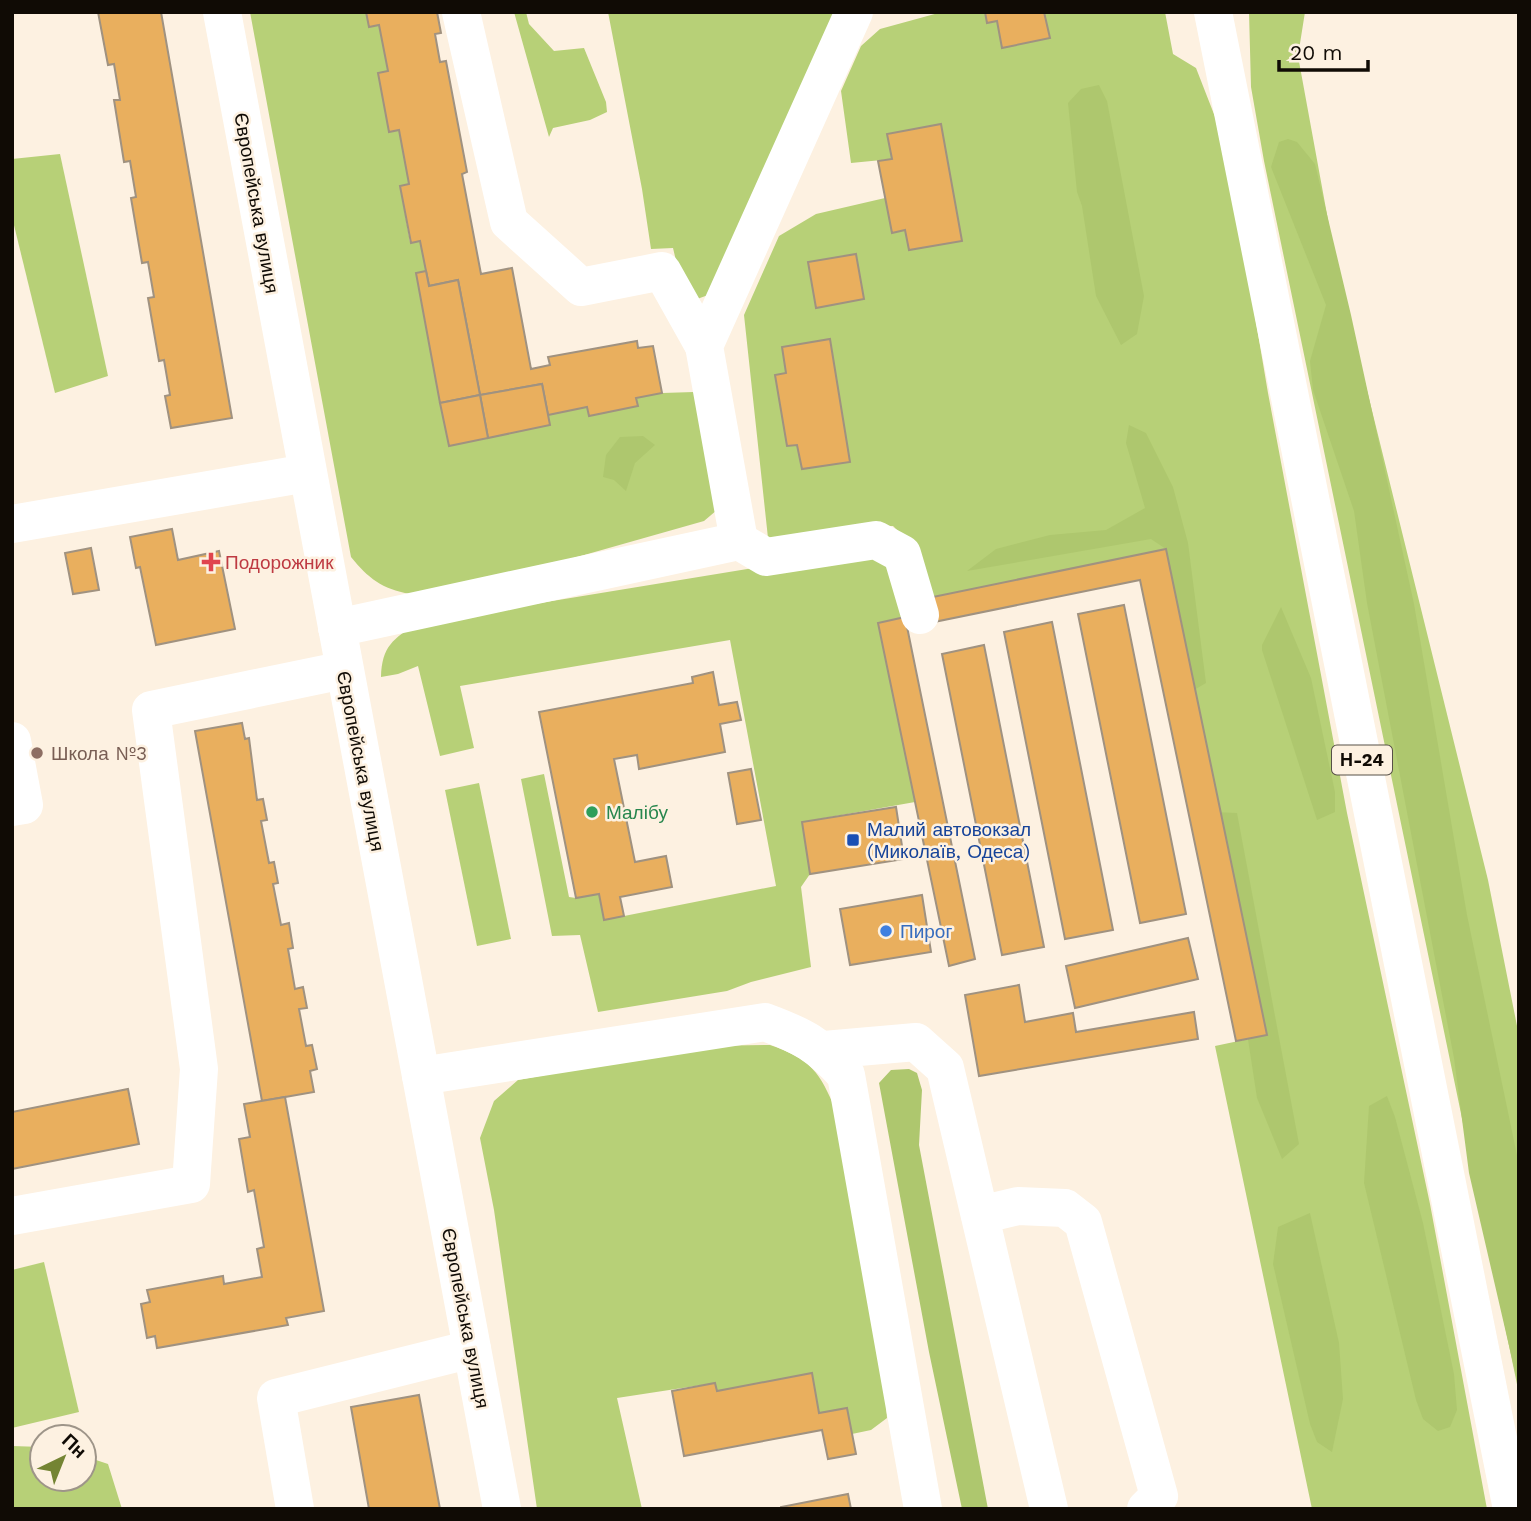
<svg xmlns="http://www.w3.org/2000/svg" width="1531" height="1521" font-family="'Work Sans',sans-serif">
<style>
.green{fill:#b7d077}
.forest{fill:#aec76e}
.building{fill:#e9af5e;stroke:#a09280;stroke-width:2}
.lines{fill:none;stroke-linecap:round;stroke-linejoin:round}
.minor{stroke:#fff;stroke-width:38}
.major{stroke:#fff;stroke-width:38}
.health-dot{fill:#e0444e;stroke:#fdf1e1;stroke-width:2.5}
.education-dot{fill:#8d6e63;stroke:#fdf1e1;stroke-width:2.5}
.leisure-dot{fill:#2e9e5b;stroke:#fdf1e1;stroke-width:2.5}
.transit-dot{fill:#1a4fb4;stroke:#fdf1e1;stroke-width:2.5}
.shop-dot{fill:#3f7fe0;stroke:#fdf1e1;stroke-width:2.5}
.labels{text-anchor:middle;stroke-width:5;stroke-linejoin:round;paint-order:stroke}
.shield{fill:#fdf1e1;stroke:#575047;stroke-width:2}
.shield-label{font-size:18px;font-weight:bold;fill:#100b05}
.street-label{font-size:19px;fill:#100b05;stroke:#fdf1e1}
.health-label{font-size:19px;fill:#be3a42;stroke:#fdf1e1;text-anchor:start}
.education-label{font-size:19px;fill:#785e54;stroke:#fdf1e1;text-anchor:start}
.leisure-label{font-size:19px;fill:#27864d;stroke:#fdf1e1;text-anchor:start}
.transit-label{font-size:19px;fill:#164399;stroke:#fdf1e1;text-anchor:start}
.shop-label{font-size:19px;fill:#366cbe;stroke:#fdf1e1;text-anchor:start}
</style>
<rect width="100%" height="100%" fill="#fdf1e1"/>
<!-- green -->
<g class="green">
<path d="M250 12H366L369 27 379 25 388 71 378 73 389 132 399 130 409 184 400 186 410 242 420 241 426 271 416 274 449 446 550 425 548 415 587 407 589 415 637 406 636 398 662 393 694 392 717 510 704 521 563 561 410 594C382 589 368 578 351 557Z"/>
<path d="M514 12H526L529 24 554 51 584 48 606 102 607 112 590 120 553 128 549 137Z"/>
<path d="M608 12H841L711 294 686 303 673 248 651 249 642 189Z"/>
<path d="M942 12H985L987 22 997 21 1002 48 1049 38 1044 12H1165L1173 54 1196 68 1226 145 1268 393 1347 813 1430 1204 1487 1509H1312L1215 1046 1267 1035 1166 549 928 598 910 543 893 526H865L768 538 744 315 779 236 816 214 885 198 892 232 905 230 909 250 962 240 941 125 888 134 892 159 851 163 841 91 861 46 880 29Z"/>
<path d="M1249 12H1305L1298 56 1337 269 1488 880 1519 1036V1394L1264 161 1251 87Z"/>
<path d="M60 154 108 376 55 393 12 217V159Z"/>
<path d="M850 552 895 564 905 617 878 624 915 802 802 822 810 874 801 887 811 967 751 982 727 991 598 1012 580 935 552 936 521 779 544 774 569 897 576 898 599 894 604 920 776 886 730 640 460 686 474 748 440 756 418 666 398 674 381 677C382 646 393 639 418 623Z"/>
<path d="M479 783 511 939 477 946 445 790Z"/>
<path d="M770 1045C811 1059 820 1072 836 1111L886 1405 887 1418 871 1430 852 1434 819 1413 812 1373 717 1391 715 1383 617 1398 642 1509H537L494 1210 480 1138 494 1101 518 1080 703 1046Z"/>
<path d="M44 1262 79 1412 12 1428V1270Z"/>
<path d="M12 1446 42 1447V1479H84V1456L108 1464 122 1509H12Z"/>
</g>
<!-- forest -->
<g class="forest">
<path d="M1099 85 1107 101 1144 296 1137 334 1121 345 1096 296 1082 206 1077 192 1068 103 1081 89Z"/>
<path d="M1288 139 1297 142 1315 164 1351 315 1414 604 1467 915 1519 1165V1389L1469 1173 1454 1058 1367 603 1354 511 1313 390 1310 361 1326 305 1271 167 1279 142Z"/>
<path d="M1129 425 1146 433 1173 487 1188 543 1206 683 1189 693 1166 549 1151 539 967 571 996 549 1050 535 1106 530 1145 508 1126 443Z"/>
<path d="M643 436 655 445 635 463 626 491 614 480 603 477 606 455 620 437Z"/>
<path d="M1281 607 1311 678 1335 792V812L1317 820 1262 650V645Z"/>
<path d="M1213 812 1237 813 1299 1144 1282 1159 1257 1098Z"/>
<path d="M909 1069 917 1073 922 1090 919 1145 988 1509H962L929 1352 879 1083 891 1070Z"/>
<path d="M1387 1096 1395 1117 1423 1223 1454 1374 1457 1410 1450 1427 1438 1431 1423 1419 1416 1400 1364 1183 1369 1106Z"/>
<path d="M1310 1213 1339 1343 1343 1399 1332 1452 1317 1442 1310 1424 1273 1264 1278 1227Z"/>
</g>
<!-- building -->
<g class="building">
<path d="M98 12H161L232 418 171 428 165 396 170 395 164 360 159 361 148 298 154 297 148 262 142 263 131 198 136 197 130 161 124 162 114 100H120L114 64 108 65Z"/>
<path d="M366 12H437L441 33 435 34 440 62 446 61 467 172 462 174 481 274 512 268 531 369 550 365 548 357 637 341 638 348 653 346 662 393 636 398 638 406 589 416 587 407 548 415 542 384 480 395 458 280 429 286 420 241 411 243 400 186 409 184 399 130 389 132 378 73 388 71 379 25 369 27Z"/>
<path d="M985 12H1044L1050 38 1002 48 997 21 987 23Z"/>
<path d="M941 124 962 241 909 250 905 230 892 233 878 161 892 159 887 134Z"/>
<path d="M856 254 864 299 816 308 808 262Z"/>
<path d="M426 271 429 286 458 280 480 395 440 403 416 273Z"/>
<path d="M830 339 850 462 802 469 797 445 787 446 775 375 786 373 782 347Z"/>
<path d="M542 384 550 425 488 438 480 395Z"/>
<path d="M480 395 488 438 449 446 440 403Z"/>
<path d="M172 529 178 560 219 551 235 629 156 645 140 567 136 568 130 537Z"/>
<path d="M91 548 99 590 73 594 65 553Z"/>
<path d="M1166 549 1267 1035 1236 1041 1140 580 934 622 928 598Z"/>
<path d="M1124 605 1186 914 1140 923 1078 614Z"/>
<path d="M905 617 975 959 949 966 878 623Z"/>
<path d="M1052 622 1113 930 1065 939 1004 632Z"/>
<path d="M984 645 1044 947 1002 955 942 654Z"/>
<path d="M713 672 719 705 737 702 741 720 720 724 725 752 639 769 637 755 614 759 635 862 666 856 672 887 620 897 624 916 604 920 599 894 576 898 539 712 693 683 692 677Z"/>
<path d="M242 723 245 739 249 738 257 800 263 799 267 820 261 821 269 863 274 862 278 883 273 884 281 925 289 923 293 948 288 949 295 989 303 987 307 1008 299 1009 306 1046 312 1045 317 1069 310 1071 314 1092 262 1101 195 731Z"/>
<path d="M751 769 761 820 737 824 728 773Z"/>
<path d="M896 807 904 859 810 874 802 822Z"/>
<path d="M922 895 931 952 850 965 840 909Z"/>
<path d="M1188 938 1198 979 1075 1008 1066 966Z"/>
<path d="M1019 985 1025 1022 1073 1013 1076 1032 1194 1012 1198 1039 979 1076 965 995Z"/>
<path d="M128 1089 139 1144 12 1169V1112Z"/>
<path d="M285 1097 324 1311 286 1318 288 1325 157 1348 155 1336 147 1338 141 1304 150 1302 147 1290 223 1276 224 1284 262 1277 257 1249 264 1247 254 1190 248 1192 239 1139 250 1137 244 1104Z"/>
<path d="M812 1373 819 1413 847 1408 856 1454 828 1459 822 1430 684 1456 672 1391 715 1383 717 1391Z"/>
<path d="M419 1395 440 1509H369L351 1407Z"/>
<path d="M848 1494 851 1509H781V1507Z"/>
</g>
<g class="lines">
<!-- minor -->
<g class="minor">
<path d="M222 12 502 1509"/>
<path d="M461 12 509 222 581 287 662 271 704 346"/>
<path d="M12 524 307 473"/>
<path d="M739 541 766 557 876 540 902 554 920 615"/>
<path d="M337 628 739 541 704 346 854 12"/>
<path d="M12 741 24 805 12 807"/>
<path d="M824 1050 916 1042 945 1068 1049 1509"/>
<path d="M421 1076 765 1022C803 1036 818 1044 846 1075L923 1509"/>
<path d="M980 1215 1018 1206 1065 1208 1083 1222 1159 1496 1146 1509"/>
<path d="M12 1216 191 1184 199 1069 151 710 344 670"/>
<path d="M295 1509 276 1398 472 1349"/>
</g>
<!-- major -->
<path class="major" d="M1213 12 1512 1509"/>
</g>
<!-- markers -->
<path class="health-dot" d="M207.5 551.5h7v7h7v7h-7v7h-7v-7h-7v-7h7z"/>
<circle class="education-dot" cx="37" cy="753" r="7"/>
<circle class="leisure-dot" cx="592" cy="812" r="7"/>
<rect class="transit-dot" x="846" y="833" width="14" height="14" rx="3.5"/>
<circle class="shop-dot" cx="886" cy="931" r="7"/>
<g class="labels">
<!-- shield labels -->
<rect class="shield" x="1332" y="745.5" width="60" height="29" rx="5"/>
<g class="shield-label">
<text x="1362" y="766">Н-24</text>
</g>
<!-- street labels -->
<g class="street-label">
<text transform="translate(257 203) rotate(80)" y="7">Європейська вулиця</text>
<text transform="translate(361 761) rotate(79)" y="7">Європейська вулиця</text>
<text transform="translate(466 1318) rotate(79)" y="7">Європейська вулиця</text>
</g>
<!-- health labels -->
<g class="health-label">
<text x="225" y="569">Подорожник</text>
</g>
<!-- education labels -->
<g class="education-label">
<text x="51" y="760">Школа №3</text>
</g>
<!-- leisure labels -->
<g class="leisure-label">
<text x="606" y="819">Малібу</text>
</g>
<!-- transit labels -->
<g class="transit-label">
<text x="867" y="836">Малий автовокзал<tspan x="867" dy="22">(Миколаїв, Одеса)</tspan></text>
</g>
<!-- shop labels -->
<g class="shop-label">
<text x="900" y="938">Пирог</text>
</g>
</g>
<!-- border -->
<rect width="1531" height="1521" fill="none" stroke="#100b05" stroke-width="28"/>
<!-- north arrow -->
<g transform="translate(63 1458) rotate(43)"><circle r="33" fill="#fdf1e1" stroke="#9e9589" stroke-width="2"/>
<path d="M0-5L12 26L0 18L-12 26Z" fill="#748433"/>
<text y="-10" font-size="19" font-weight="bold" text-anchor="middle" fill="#100b05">Пн</text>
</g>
<!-- scale -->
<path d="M1279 60v10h89v-10" fill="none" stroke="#100b05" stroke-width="3.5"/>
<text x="1290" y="60" font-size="21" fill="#100b05" stroke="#fdf1e1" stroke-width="5" paint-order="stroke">20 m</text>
</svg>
